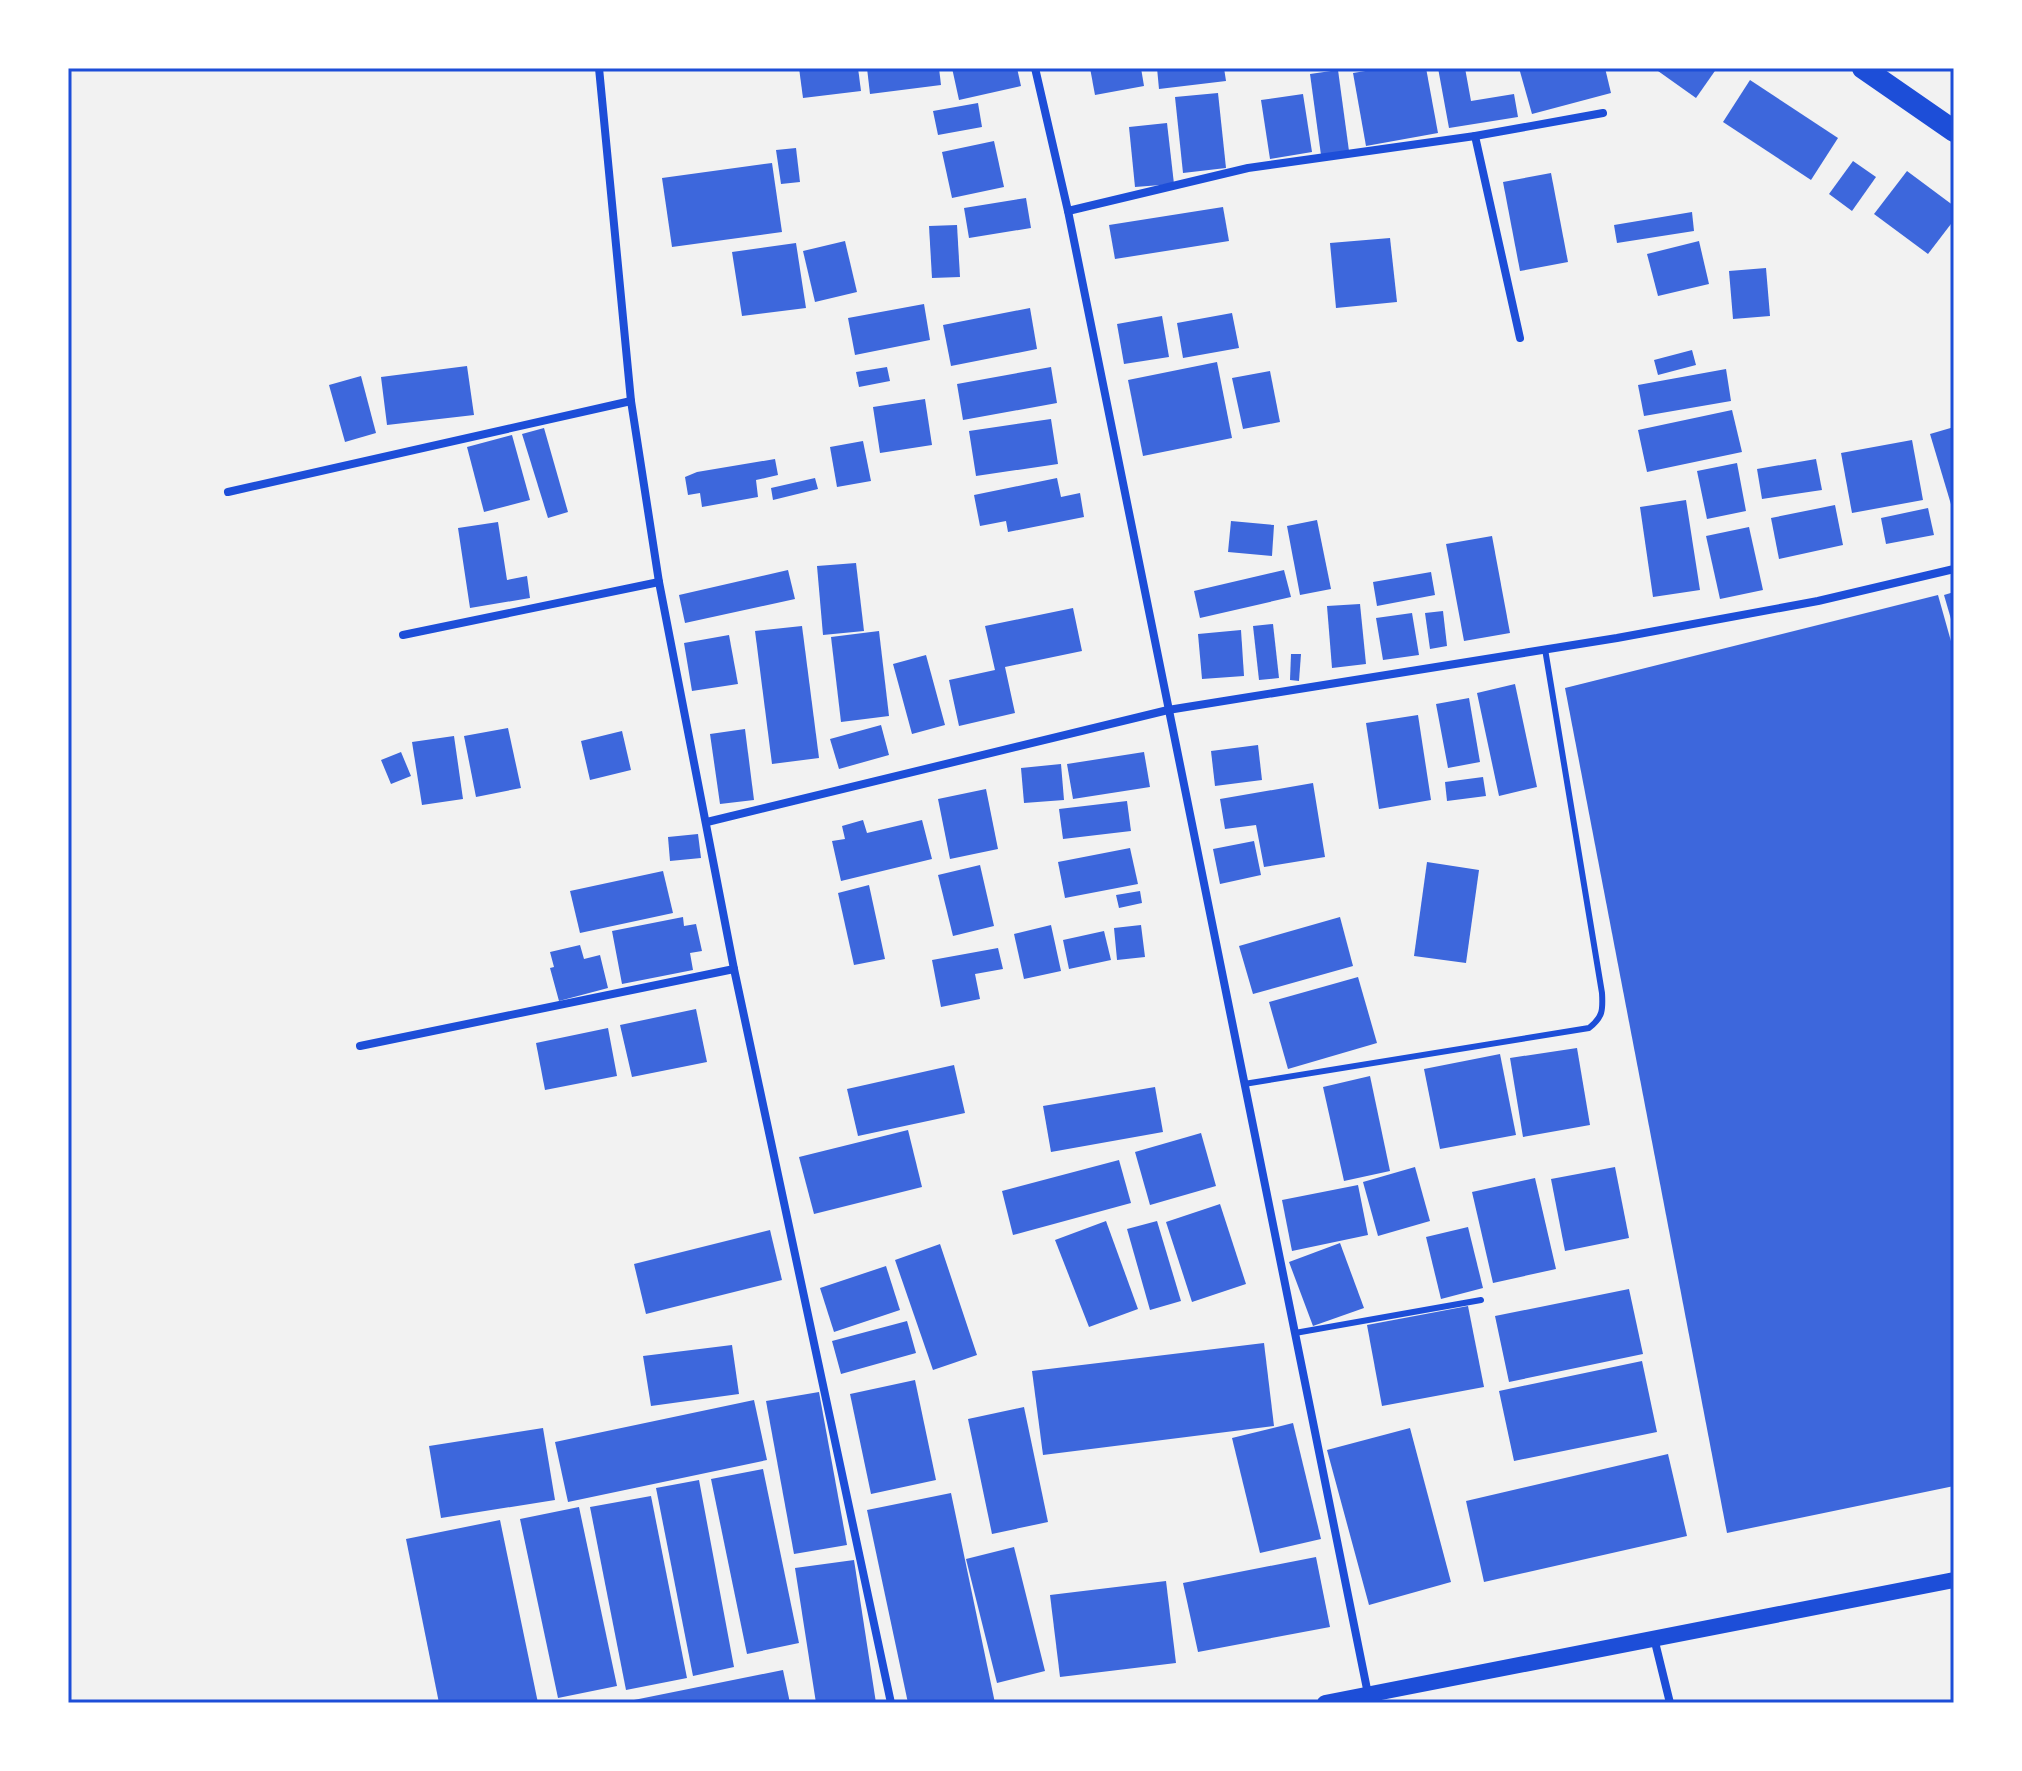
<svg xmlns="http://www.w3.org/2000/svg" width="2022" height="1771" font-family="Bitter,serif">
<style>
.building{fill:#3d67dc}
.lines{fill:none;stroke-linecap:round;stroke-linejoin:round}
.service{stroke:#1d4ed8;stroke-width:6}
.minor{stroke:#1d4ed8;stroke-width:8}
.secondary{stroke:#1d4ed8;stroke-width:16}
.trunk{stroke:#1d4ed8;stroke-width:22}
.neatline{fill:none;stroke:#1d4ed8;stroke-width:3}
</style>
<rect width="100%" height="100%" fill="#f2f2f2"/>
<!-- building -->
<g class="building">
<path d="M799 68H858L861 91 803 98Z"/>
<path d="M867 68H939L941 85 870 94Z"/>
<path d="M952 68H1017L1021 86 959 100Z"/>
<path d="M1090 68H1141L1144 86 1095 95Z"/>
<path d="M1157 68H1224L1226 81 1159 89Z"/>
<path d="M1384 68H1426L1438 133 1366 146 1353 73Z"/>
<path d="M1438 68H1465L1471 101 1514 94 1518 117 1449 128Z"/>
<path d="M1519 68H1605L1611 93 1532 114Z"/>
<path d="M1660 68H1717L1696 98 1658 71Z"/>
<path d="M1338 70 1349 151 1321 155 1310 74Z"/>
<path d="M1750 80 1838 138 1811 180 1723 122Z"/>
<path d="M1218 93 1226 168 1183 173 1175 97Z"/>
<path d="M1303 94 1312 152 1270 159 1261 100Z"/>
<path d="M978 103 982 127 938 135 933 111Z"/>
<path d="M1167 123 1174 184 1135 187 1129 127Z"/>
<path d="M994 141 1004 187 952 198 942 152Z"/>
<path d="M796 148 800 182 781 184 776 150Z"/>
<path d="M1853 161 1876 177 1852 211 1829 194Z"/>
<path d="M772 163 782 232 672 247 662 178Z"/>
<path d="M1907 171 1954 206V220L1928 254 1874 214Z"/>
<path d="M1551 173 1568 262 1520 271 1503 182Z"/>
<path d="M1026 198 1031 228 969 238 964 208Z"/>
<path d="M1223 207 1229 241 1115 259 1109 225Z"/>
<path d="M1692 212 1694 231 1617 243 1614 225Z"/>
<path d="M957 225 960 277 932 278 929 226Z"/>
<path d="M1390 238 1397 302 1336 308 1330 243Z"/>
<path d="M845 241 857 292 815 302 803 251Z"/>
<path d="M1699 241 1709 284 1658 296 1647 254Z"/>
<path d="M796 243 806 308 742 316 732 252Z"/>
<path d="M1766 268 1770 316 1733 319 1729 271Z"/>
<path d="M924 304 930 340 855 355 848 318Z"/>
<path d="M1030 308 1037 349 951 366 943 325Z"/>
<path d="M1232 313 1239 348 1183 358 1177 323Z"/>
<path d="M1162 316 1169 357 1124 364 1117 324Z"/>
<path d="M1692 350 1696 365 1658 375 1654 360Z"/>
<path d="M1217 362 1232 438 1143 456 1128 380Z"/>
<path d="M467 366 474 415 387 425 381 377Z"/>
<path d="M887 367 890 381 859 387 856 372Z"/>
<path d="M1051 367 1057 403 963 420 957 384Z"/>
<path d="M1726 369 1731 401 1644 416 1638 385Z"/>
<path d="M1270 371 1280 422 1243 429 1232 378Z"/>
<path d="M361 376 376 433 345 442 329 385Z"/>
<path d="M925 399 932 445 880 453 873 407Z"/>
<path d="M1732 410 1742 452 1647 472 1638 430Z"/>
<path d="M1051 419 1058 464 976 476 969 431Z"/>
<path d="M1954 427V511H1953L1930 434Z"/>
<path d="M544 428 568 512 548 518 522 434Z"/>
<path d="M512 435 530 500 484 512 467 447Z"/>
<path d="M1912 440 1923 500 1852 513 1841 453Z"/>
<path d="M863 441 871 481 837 487 830 447Z"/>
<path d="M775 459 778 475 756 480 758 497 702 507 700 493 688 495 685 477 697 472Z"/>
<path d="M1816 459 1822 490 1762 499 1757 469Z"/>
<path d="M1737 463 1746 511 1707 519 1697 471Z"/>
<path d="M815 478 818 489 773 500 771 488Z"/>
<path d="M1057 478 1061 497 1080 493 1084 517 1008 532 1006 521 980 526 974 495Z"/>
<path d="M1686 500 1700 590 1653 597 1640 507Z"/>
<path d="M1835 505 1843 545 1779 559 1771 518Z"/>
<path d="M1928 508 1934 535 1886 544 1881 518Z"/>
<path d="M1317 520 1331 589 1300 595 1287 526Z"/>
<path d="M1231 521 1274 525 1272 556 1228 552Z"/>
<path d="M498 522 507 580 527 576 530 598 470 608 458 528Z"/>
<path d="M1749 527 1763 590 1720 599 1706 536Z"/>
<path d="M1492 536 1510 633 1464 641 1446 544Z"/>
<path d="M856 563 864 631 823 635 817 566Z"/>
<path d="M788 570 795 599 685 623 679 595Z"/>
<path d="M1284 570 1291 597 1200 618 1194 591Z"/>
<path d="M1431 572 1435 595 1377 606 1373 582Z"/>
<path d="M1954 592V625L1953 626 1944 595Z"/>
<path d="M1938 595 1954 652V1486L1727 1533 1565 688Z"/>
<path d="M1360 604 1366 664 1332 668 1327 606Z"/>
<path d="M1073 608 1082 651 1005 667 1015 713 959 726 949 680 995 670 985 626Z"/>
<path d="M1443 611 1447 646 1430 649 1425 613Z"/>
<path d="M1412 613 1419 655 1383 660 1376 618Z"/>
<path d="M1273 624 1279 678 1259 680 1253 626Z"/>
<path d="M802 626 819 758 772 764 755 631Z"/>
<path d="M1241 630 1244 676 1202 679 1198 634Z"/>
<path d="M879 631 889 716 841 722 831 637Z"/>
<path d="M729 635 738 684 692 691 684 643Z"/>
<path d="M1291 654H1301L1299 681 1290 680Z"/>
<path d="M926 655 945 725 912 734 893 664Z"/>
<path d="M1515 684 1537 787 1499 796 1477 693Z"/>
<path d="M1469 698 1480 762 1448 768 1436 704Z"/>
<path d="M1418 715 1431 800 1379 809 1366 723Z"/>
<path d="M881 725 889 755 839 769 830 739Z"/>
<path d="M508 728 521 788 476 797 464 736Z"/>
<path d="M745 729 754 800 720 804 710 734Z"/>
<path d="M622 731 631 770 590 780 581 741Z"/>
<path d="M454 736 463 799 422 805 412 742Z"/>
<path d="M1258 745 1262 780 1215 786 1211 751Z"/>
<path d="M401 752 411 776 391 784 381 760Z"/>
<path d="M1144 752 1150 787 1073 799 1067 764Z"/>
<path d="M1061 764 1064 800 1024 803 1021 768Z"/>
<path d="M1483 777 1486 796 1447 801 1445 782Z"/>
<path d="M1313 783 1325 857 1264 867 1256 825 1225 829 1220 799Z"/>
<path d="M986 789 998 849 950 859 938 799Z"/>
<path d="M1127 801 1131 831 1063 839 1059 809Z"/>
<path d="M863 820 867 833 922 820 932 859 841 881 832 841 845 839 842 826Z"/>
<path d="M698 834 701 858 670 861 668 837Z"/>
<path d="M1254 841 1261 875 1220 884 1213 849Z"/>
<path d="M1130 848 1138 884 1065 898 1058 862Z"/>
<path d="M1427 862 1479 870 1466 963 1414 956Z"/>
<path d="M980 865 994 926 953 936 938 875Z"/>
<path d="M663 871 673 913 580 933 570 891Z"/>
<path d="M869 885 885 959 854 965 838 893Z"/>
<path d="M1140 891 1142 903 1119 908 1116 895Z"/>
<path d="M683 917 684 926 696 924 702 951 690 953 693 970 622 984 612 931Z"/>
<path d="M1340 917 1353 966 1253 994 1239 946Z"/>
<path d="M1051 925 1061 971 1024 979 1014 934Z"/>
<path d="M1141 925 1145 957 1117 960 1114 928Z"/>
<path d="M1104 931 1111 960 1069 969 1063 940Z"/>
<path d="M580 945 584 959 600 955 608 988 559 1001 550 968 554 967 550 952Z"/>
<path d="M998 948 1003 969 975 974 980 999 941 1007 932 960Z"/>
<path d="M1358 977 1377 1043 1288 1069 1269 1002Z"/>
<path d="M696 1009 707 1062 632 1077 620 1025Z"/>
<path d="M608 1028 617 1076 545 1090 536 1043Z"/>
<path d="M1577 1048 1590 1125 1523 1137 1510 1058Z"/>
<path d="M1500 1054 1516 1135 1440 1149 1424 1069Z"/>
<path d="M954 1065 965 1113 858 1136 847 1089Z"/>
<path d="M1370 1076 1390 1171 1344 1181 1323 1087Z"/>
<path d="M1155 1087 1163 1132 1051 1152 1043 1106Z"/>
<path d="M908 1130 922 1187 814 1214 799 1157Z"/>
<path d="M1201 1133 1216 1186 1150 1205 1135 1152Z"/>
<path d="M1119 1160 1131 1203 1013 1235 1002 1191Z"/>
<path d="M1415 1167 1430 1221 1378 1236 1363 1182Z"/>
<path d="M1615 1167 1629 1238 1565 1251 1551 1179Z"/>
<path d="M1535 1178 1556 1269 1493 1283 1472 1192Z"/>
<path d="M1358 1185 1368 1235 1292 1251 1282 1200Z"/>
<path d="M1220 1204 1246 1284 1192 1302 1166 1222Z"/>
<path d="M1106 1221 1138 1309 1089 1327 1055 1240Z"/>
<path d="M1157 1221 1181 1301 1150 1310 1127 1229Z"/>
<path d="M1468 1227 1483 1288 1441 1299 1426 1237Z"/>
<path d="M770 1230 782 1280 646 1314 634 1264Z"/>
<path d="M1340 1243 1364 1308 1313 1326 1289 1262Z"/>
<path d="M940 1244 977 1355 933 1370 895 1260Z"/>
<path d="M886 1266 900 1310 834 1332 820 1288Z"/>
<path d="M1629 1289 1643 1354 1509 1382 1495 1316Z"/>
<path d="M1468 1306 1484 1387 1382 1406 1367 1325Z"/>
<path d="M907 1321 916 1353 841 1374 832 1341Z"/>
<path d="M1264 1343 1274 1426 1043 1455 1032 1371Z"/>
<path d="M732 1345 739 1394 651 1406 643 1356Z"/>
<path d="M1642 1361 1657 1432 1514 1461 1499 1391Z"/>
<path d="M915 1380 936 1480 871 1494 850 1394Z"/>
<path d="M819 1392 847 1545 794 1554 766 1401Z"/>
<path d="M754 1400 767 1460 568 1502 555 1442Z"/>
<path d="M1024 1407 1048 1522 992 1534 968 1419Z"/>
<path d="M1293 1423 1321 1539 1260 1553 1232 1438Z"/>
<path d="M543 1428 555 1500 441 1518 429 1446Z"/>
<path d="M1410 1428 1451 1582 1369 1605 1327 1450Z"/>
<path d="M1668 1454 1687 1536 1484 1582 1466 1501Z"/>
<path d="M763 1469 799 1643 747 1654 711 1479Z"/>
<path d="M699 1480 734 1667 693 1676 656 1488Z"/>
<path d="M951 1493 995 1703H908L867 1510Z"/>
<path d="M651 1496 687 1678 626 1690 590 1507Z"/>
<path d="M579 1507 617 1686 558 1698 520 1519Z"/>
<path d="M500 1520 538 1703H439L406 1539Z"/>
<path d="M1014 1547 1045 1671 997 1683 966 1559Z"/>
<path d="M1316 1557 1330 1627 1198 1652 1183 1583Z"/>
<path d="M854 1560 876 1703H816L795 1568Z"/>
<path d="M1166 1581 1176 1663 1060 1677 1050 1595Z"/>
<path d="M783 1670 790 1703H624V1702Z"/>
</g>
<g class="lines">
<!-- service -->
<g class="service">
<path d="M1244 1084 1589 1028C1603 1017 1603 1010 1602 993L1545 649"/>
<path d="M1295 1333 1481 1300"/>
</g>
<!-- minor -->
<g class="minor">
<path d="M599 68 631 401 659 582 734 969 891 1703"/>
<path d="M1035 68 1068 211 1368 1694"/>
<path d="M1475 136 1520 338"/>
<path d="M1068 211 1248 168 1475 136 1603 113"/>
<path d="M228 492 631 401"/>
<path d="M403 635 659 582"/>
<path d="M707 822 1168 710 1617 638 1818 601 1954 569"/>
<path d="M360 1046 734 969"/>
<path d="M1654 1638 1670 1703"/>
</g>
<!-- secondary -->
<path class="secondary" d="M1325 1703 1954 1580"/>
<!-- trunk -->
<path class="trunk" d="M1863 68 1954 131"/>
</g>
<!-- border -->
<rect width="2022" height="1771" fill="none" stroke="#ffffff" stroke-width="140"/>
<rect x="70" y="70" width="1882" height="1631" class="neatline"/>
</svg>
